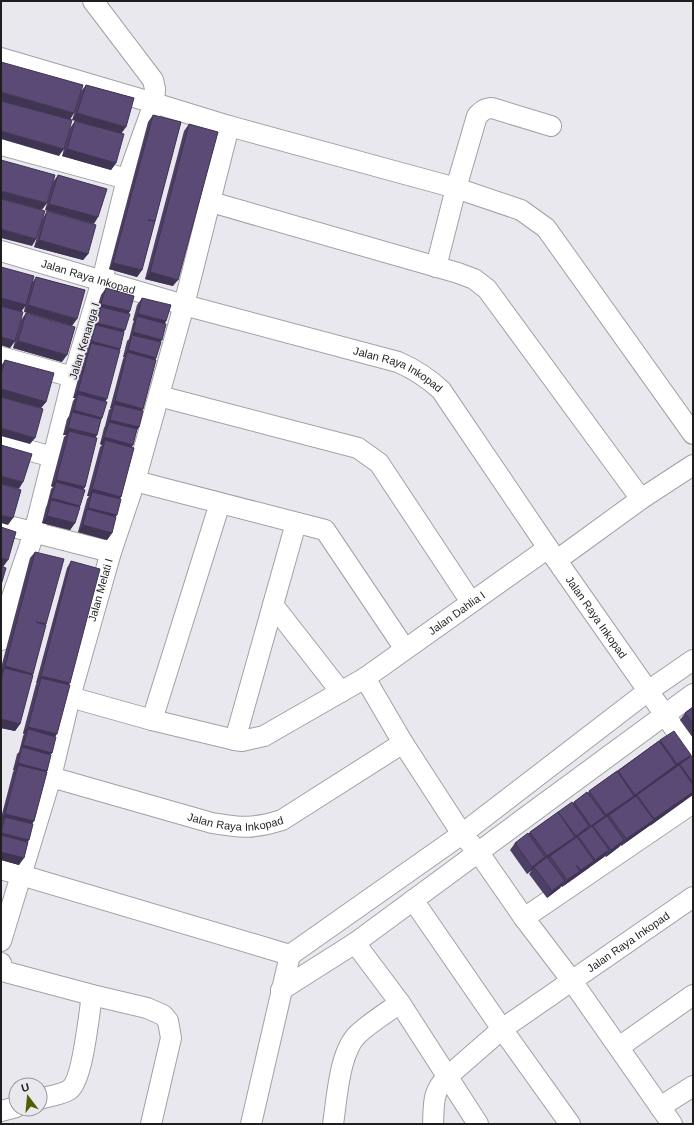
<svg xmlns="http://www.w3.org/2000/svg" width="694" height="1125" font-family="Arial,sans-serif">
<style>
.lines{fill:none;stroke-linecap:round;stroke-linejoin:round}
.minor-casing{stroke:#a2a0a7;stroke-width:22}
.minor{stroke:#fff;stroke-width:20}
.wall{fill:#4d4065}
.shaded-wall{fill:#3f3452}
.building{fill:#5a4a75;stroke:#3f3452}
.labels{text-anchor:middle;stroke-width:4;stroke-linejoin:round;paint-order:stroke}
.street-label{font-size:11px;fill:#1e1e20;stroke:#eae8ef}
</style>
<rect width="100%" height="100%" fill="#eae8ef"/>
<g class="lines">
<!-- minor casing -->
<g class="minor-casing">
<g id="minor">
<path d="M93 1 153 80 155 89 154 103 229 126"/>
<path d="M1 58 154 103 127 179 102 281 73 377 34 533 8 609 1 640"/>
<path d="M1 145 127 179"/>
<path d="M211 202 458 273 474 279 487 289 641 499"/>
<path id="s1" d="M1 251 184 305 398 362C414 369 428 378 441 390L548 548 693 755"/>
<path d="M436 267 456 188 477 116C482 111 485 108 492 108L551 126"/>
<path d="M1 357 73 377"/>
<path d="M159 396 358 448 379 463 471 602"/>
<path d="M1 443 53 457"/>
<path d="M135 481 325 530 405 649"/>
<path d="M1 524 111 552"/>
<path d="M557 560 641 499 693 465"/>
<path d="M273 605 341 692"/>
<path d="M365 678 403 743 462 834 479 853 524 918 572 981 672 1124"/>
<path id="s2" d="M70 697 152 720 235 740 242 741 264 736 365 678 548 548"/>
<path d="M152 720 220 503"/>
<path d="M235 740 296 523"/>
<path id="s3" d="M51 777 212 823C242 828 253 829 282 820L403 743"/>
<path d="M1 869 290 955"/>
<path d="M413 900 502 1029 570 1124"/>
<path d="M524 918 693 803"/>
<path id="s4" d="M1 941 51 777 70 697 111 552 135 481 184 305 229 126 456 188 521 210 546 228 693 434"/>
<path d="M355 943 400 1003"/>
<path d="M1 963 2 967 6 972 92 995 147 1008 163 1015 168 1021 171 1038 151 1124"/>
<path d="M281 990 355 943 693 694"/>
<path d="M619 1047 693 995"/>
<path d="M40 1099C49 1096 61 1095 69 1090 83 1081 89 1013 92 995"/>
<path d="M660 1107 693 1086"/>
<path d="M1 1111 16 1107"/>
<path d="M251 1124 290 955 462 834 648 691 693 660"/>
<path d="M333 1124C337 1099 339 1052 358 1034 371 1022 386 1013 400 1003L478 1124"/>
<path id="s5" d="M433 1124C434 1104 432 1092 447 1077L502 1029 693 897"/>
</g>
</g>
<!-- minor -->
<use href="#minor" class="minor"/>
</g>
<!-- wall -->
<g class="wall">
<path d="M86 85 134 98 72 120 81 91Z"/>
<path d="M153 115 181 122 142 270 137 277 109 269 148 122Z"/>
<path d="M75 121 116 163 111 170 62 156 70 128Z"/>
<path d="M189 124 173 286 145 279 184 131Z"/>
<path d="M58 175 94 224 45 210 53 182Z"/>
<path d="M47 211 88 254 83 260 34 247 42 221 36 239 32 246 43 218Z"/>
<path d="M1 267 32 283 36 277 85 290 24 312 25 305 21 312 15 341 10 348 1 345Z"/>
<path d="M106 288 130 311 128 314 105 401 102 418 101 420 97 435 95 438 85 487 83 489 80 506 79 507 75 523 70 530 42 523 46 507 47 505 51 489 53 487 51 486 64 437 66 435H63L67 419 69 416 73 401 75 398H73L86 349 87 348H86L91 332 92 330 96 314 98 311H96L101 295Z"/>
<path d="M142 298 166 321 165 323 143 409 142 411 139 427 137 430 132 447 121 497 119 499 112 533 107 540 78 532 87 499 89 496H87L100 447 102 445 100 444 104 428 105 426 109 410 111 408H110L123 359 124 357H123L127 341 129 339 133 323 134 321 133 320 137 305Z"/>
<path d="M26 313 62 362 13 348 21 320Z"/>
<path d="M5 360 46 402 41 408 1 397V366Z"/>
<path d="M35 552 46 624 32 675 20 724 15 731 1 728V668L30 558Z"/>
<path d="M71 561 69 685 55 736 52 753 50 755 47 771 46 772 34 821 32 824 28 842 19 865 1 860V822L2 821H1V818L13 772 14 770H13L17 754 19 752 23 736 24 734 23 733 36 684 37 683H36L67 568Z"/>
<path d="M693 707V738L680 720 685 713Z"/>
<path d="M660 740 691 755 689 758 693 755V795L621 846V845L619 847 606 857 605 856 604 857 562 887 561 886 560 888 547 898 529 874 532 870 527 874 510 850 515 843 528 834 530 832 558 812 573 803 574 802 588 793 589 791Z"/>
</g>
<!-- shaded-wall -->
<g class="shaded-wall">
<path d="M1 92 74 113 70 120 1 101Z"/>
<path d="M77 113 126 127 121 134 72 120Z"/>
<path d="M1 131 64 149 59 156 1 139Z"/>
<path d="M67 149 116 163 111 170 62 156Z"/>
<path d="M1 191 47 203 42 210 1 199Z"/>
<path d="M49 204 98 217 94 224 45 210Z"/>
<path d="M1 229 36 239 32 246 1 238Z"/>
<path d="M39 240 88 254 83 260 34 247Z"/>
<path d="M113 263 142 270 137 277 109 269Z"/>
<path d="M150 272 178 280 173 286 145 279Z"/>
<path d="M1 298 26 305 21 312 1 306Z"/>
<path d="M101 304 130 311 125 318 101 307 98 311H96Z"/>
<path d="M28 305 77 319 72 326 24 312Z"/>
<path d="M138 314 166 321 162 328 137 316 134 321 133 320Z"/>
<path d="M97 323 125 330 121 337 96 325 92 330Z"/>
<path d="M133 332 162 340 157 346 132 335 129 339Z"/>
<path d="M1 337 15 341 10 348 1 345Z"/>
<path d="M18 341 67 355 62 362 13 348Z"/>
<path d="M91 341 120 349 115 355 91 343 87 348H86Z"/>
<path d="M128 350 156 358 152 365 127 352 124 357H123Z"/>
<path d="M1 389 46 402 41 408 1 397Z"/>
<path d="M78 391 107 399 102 406 78 394 75 398H73Z"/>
<path d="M115 401 143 409 138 415 114 404 111 408H110Z"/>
<path d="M74 410 102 418 98 424 72 413Z"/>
<path d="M110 420 139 427 134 434 108 422Z"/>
<path d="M1 428 35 438 30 444 1 436Z"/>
<path d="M68 428 97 435 92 442 69 431 66 435H63Z"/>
<path d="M104 437 133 445 128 452 105 440 102 445 100 444Z"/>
<path d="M1 476 23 482 19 489 1 484Z"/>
<path d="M56 480 85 487 80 494 56 482 53 487 51 486Z"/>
<path d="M92 489 121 497 116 503 92 492 89 496H87Z"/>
<path d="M51 498 80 506 75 512 51 500 47 505Z"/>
<path d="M88 508 117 515 112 522 87 509 83 515Z"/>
<path d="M1 515 13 518 8 525 1 523Z"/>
<path d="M47 516 75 523 70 530 42 523Z"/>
<path d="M83 525 112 533 107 540 78 532Z"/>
<path d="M1 558 8 560 3 567 1 566Z"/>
<path d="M5 666 33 674 29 681 4 668 1 673V671Z"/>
<path d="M41 676 70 683 65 690 41 678 37 683H36Z"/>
<path d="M1 719 20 724 15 731 1 728Z"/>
<path d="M28 727 57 734 52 741 28 729 24 734 23 733Z"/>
<path d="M23 745 52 753 47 759 22 747 19 752Z"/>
<path d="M691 755 686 762 680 764 677 768 673 771 677 764Z"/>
<path d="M18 763 47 771 42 778 18 765 14 770H13Z"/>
<path d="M676 765 672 772 637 795 635 798 630 801 635 795Z"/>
<path d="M693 792V794L691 796 650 826 654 819Z"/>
<path d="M634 796 629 802 609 815 607 818 602 822 606 815Z"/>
<path d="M5 814 34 821 29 828 5 817 2 821H1V820Z"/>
<path d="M605 816 600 823 593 826 591 829 586 833 591 826Z"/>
<path d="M654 820 649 826 621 846 626 839Z"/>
<path d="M589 826 584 833 578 836 575 840 571 843 576 836Z"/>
<path d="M1 833 29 840 24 847 1 841Z"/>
<path d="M575 837 570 843 550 856 547 860 542 863 547 856Z"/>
<path d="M624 840 619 847 606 857 611 850Z"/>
<path d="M609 850 604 857 590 867 595 860Z"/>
<path d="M1 852 24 858 19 865 1 860Z"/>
<path d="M545 857 540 864 534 867 532 870 527 874 532 867Z"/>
<path d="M594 861 589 868 562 887 567 880Z"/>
<path d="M565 881 560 888 547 898 552 891Z"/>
</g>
<!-- building -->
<g class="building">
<path d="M1 62 83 85 74 113 1 92Z"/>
<path d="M86 85 134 98 126 127 77 113Z"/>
<path d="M1 101 72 120 64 149 1 131Z"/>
<path d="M153 115 181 122 155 221 148 220 155 221 142 270 113 263Z"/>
<path d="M75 121 124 134 116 163 67 149Z"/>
<path d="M189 124 218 132 178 280 150 272Z"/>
<path d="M1 160 55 175 47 203 1 191Z"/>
<path d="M58 175 107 189 98 217 49 204Z"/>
<path d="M1 199 45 211 36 239 1 229Z"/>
<path d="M47 211 96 225 88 254 39 240Z"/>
<path d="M1 267 34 276 26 305 1 298Z"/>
<path d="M36 277 85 290 77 319 28 305Z"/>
<path d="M106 288 134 296 130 311 101 304Z"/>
<path d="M142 298 171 305 166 321 138 314Z"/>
<path d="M1 306 23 312 15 341 1 337Z"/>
<path d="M101 307 130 314 125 330 97 323Z"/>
<path d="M26 313 75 327 67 355 18 341Z"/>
<path d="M137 316 166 324 162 340 133 332Z"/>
<path d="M96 325 124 332 120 349 91 341Z"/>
<path d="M132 335 161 342 156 358 128 350Z"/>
<path d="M91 343 120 350 107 399 78 391Z"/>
<path d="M127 352 156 360 143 409 115 401Z"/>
<path d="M5 360 54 373 46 402 1 389V374Z"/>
<path d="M78 394 107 402 102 418 74 410Z"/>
<path d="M1 397 43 409 35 438 1 428Z"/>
<path d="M114 404 143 411 139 427 110 420Z"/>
<path d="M72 412 101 419 97 435 68 428Z"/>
<path d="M109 422 137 429 133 445 104 437Z"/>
<path d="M69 431 97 438 85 487 56 480Z"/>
<path d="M105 440 134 448 121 497 92 489Z"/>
<path d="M1 445 32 454 23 482 1 476Z"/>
<path d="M56 482 85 490 80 506 51 498Z"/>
<path d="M1 484 21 490 13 518 1 515Z"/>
<path d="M92 492 121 499 117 515 88 508Z"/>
<path d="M51 500 80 507 75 523 47 516Z"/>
<path d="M87 509 116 517 112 533 83 525Z"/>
<path d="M1 527 16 532 8 560 1 558Z"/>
<path d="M35 552 64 559 46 624 36 622 46 625 33 674 5 666Z"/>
<path d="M71 561 100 569 70 683 41 676Z"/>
<path d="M1 566 6 568 1 585Z"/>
<path d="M4 668 33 675 20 724 1 719V681Z"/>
<path d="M41 678 70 685 57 734 28 727Z"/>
<path d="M693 707V724L685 713Z"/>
<path d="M28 729 56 737 52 753 23 745Z"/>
<path d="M674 731 691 755 677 764 660 740Z"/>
<path d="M659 741 676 765 635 795 618 771Z"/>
<path d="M22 747 51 755 47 771 18 763Z"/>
<path d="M693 755V783L680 764Z"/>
<path d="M18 765 47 772 34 821 5 814Z"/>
<path d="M679 765 693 785V792L654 819 637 795Z"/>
<path d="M617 771 634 796 606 815 589 791Z"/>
<path d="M587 792 605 816 591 826 574 802Z"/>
<path d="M636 796 654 820 626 839 609 815Z"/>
<path d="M572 802 589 826 576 836 558 812Z"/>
<path d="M558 812 575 837 547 856 530 832Z"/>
<path d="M607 816 624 840 611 850 593 826Z"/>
<path d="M5 817 33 824 29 840 1 833Z"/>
<path d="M592 826 609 850 595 860 578 836Z"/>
<path d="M528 833 545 857 532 867 515 843Z"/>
<path d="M1 835 28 842 24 858 1 852Z"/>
<path d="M577 837 594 861 581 870 576 865 580 871 567 880 550 856Z"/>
<path d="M547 857 565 881 552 891 534 867Z"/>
</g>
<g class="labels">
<!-- street labels -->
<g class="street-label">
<text dy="4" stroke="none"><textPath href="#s1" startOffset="91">Jalan Raya Inkopad</textPath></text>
<text transform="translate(84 341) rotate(-73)" y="4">Jalan Kenanga I</text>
<text dy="4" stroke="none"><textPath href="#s1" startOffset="415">Jalan Raya Inkopad</textPath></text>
<text dy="4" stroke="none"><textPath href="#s4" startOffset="365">Jalan Melati I</textPath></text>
<text dy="4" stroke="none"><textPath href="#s2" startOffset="429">Jalan Dahlia I</textPath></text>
<text dy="4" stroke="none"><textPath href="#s1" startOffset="739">Jalan Raya Inkopad</textPath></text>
<text dy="4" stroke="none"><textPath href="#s3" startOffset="191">Jalan Raya Inkopad</textPath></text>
<text dy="4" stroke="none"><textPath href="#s5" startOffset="277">Jalan Raya Inkopad</textPath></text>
</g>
</g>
<!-- border -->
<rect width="694" height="1125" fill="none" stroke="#1e1e20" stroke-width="4"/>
<!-- north arrow -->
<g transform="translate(28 1097) rotate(344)"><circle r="19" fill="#eae8ef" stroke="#98979c"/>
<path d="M0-3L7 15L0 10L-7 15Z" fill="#4f5f02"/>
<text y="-6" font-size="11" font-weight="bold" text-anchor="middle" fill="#1e1e20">U</text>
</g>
</svg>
